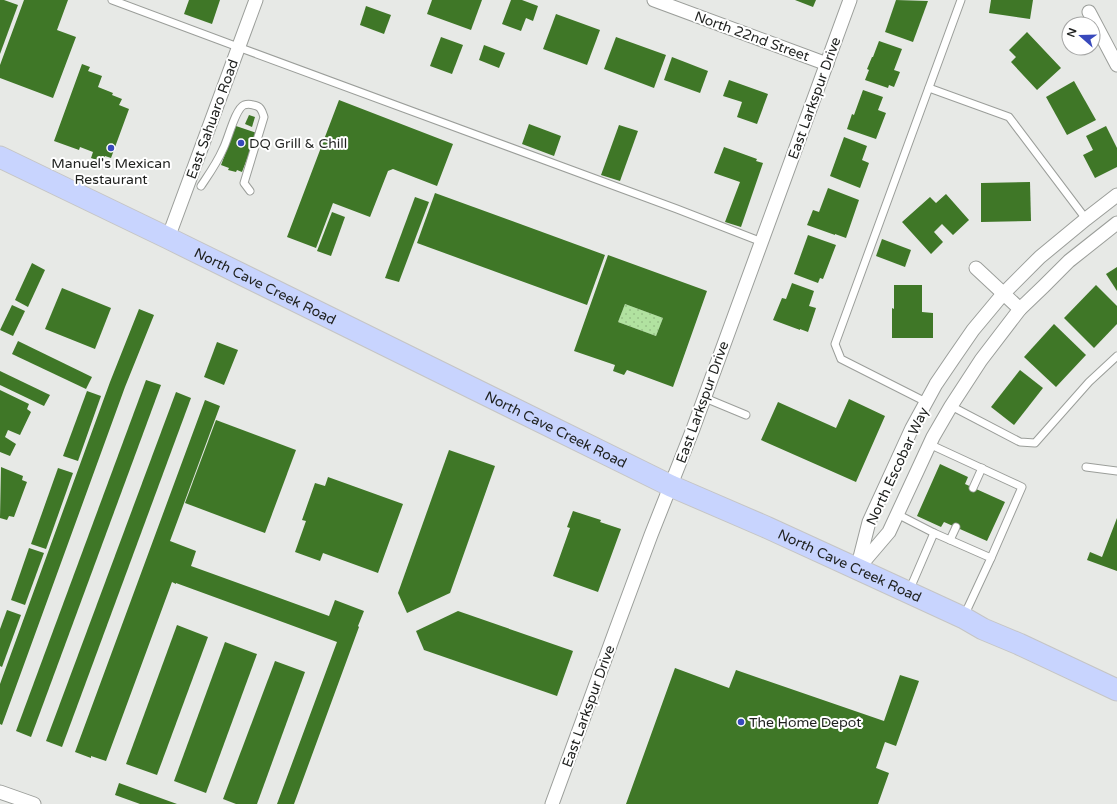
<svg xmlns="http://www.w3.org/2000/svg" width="1117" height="804" font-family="'Varela Round',sans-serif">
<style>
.grass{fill:url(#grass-dots)}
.building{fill:#3f7727;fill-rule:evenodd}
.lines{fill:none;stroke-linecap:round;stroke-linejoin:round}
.service-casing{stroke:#9b9e9a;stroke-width:9}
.minor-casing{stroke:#9b9e9a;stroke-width:15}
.primary-casing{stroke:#c5c5c5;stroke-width:23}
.service{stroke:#fff;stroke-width:7}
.minor{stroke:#fff;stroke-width:13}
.primary{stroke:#c8d4fe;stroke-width:21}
.poi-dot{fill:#3849bc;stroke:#fff;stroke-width:1.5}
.labels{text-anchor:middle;stroke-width:4;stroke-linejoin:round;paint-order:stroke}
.street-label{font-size:14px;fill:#1f211f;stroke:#fff}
.poi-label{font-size:14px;fill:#1f211f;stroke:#fff;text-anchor:start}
</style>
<defs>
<pattern id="grass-dots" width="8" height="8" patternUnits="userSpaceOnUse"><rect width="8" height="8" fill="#b1e2a0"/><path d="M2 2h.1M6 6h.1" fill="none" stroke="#98c289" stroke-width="1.8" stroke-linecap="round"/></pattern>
</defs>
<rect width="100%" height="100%" fill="#e7e9e6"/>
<!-- grass -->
<path class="grass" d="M625 304 663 318 656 336 618 322Z"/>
<!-- building -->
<g class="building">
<path d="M0 0H4L18 5 0 54Z"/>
<path d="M24 0H68L57 30 76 37 53 98 0 78V65Z"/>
<path d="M189 0H220L212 24 184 14Z"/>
<path d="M432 0H482L471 30 427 14Z"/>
<path d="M511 0H522L538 6 533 21 526 18 521 31 502 24Z"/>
<path d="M795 0H816L813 7Z"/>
<path d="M896 0 928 1 913 42 885 32Z"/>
<path d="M991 0H1033L1030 19 989 13Z"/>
<path d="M366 6 391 15 384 34 360 25Z"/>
<path d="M556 14 600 30 587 65 543 49Z"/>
<path d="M1027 32 1061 68 1037 90 1011 62 1016 57 1009 50Z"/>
<path d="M441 37 463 45 452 74 430 66Z"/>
<path d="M616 37 666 55 654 88 604 69Z"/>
<path d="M879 41 902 49 894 70 900 72 894 87 889 85 888 88 865 80 869 70 867 69 872 57H873Z"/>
<path d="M484 45 505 53 499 68 479 60Z"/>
<path d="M672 57 708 71 700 93 664 80Z"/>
<path d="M82 64 90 67 88 71 102 76 98 87 113 93 112 95 122 99 119 105 129 109 111 158 105 156 103 162 91 158 93 152 80 147 79 150 54 141Z"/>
<path d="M729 80 768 94 757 124 737 117 742 102 723 96Z"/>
<path d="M1074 81 1096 120 1067 135 1046 97Z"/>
<path d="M863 90 883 97 878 110 886 113 876 139 847 129 852 114 854 115Z"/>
<path d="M339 100 453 144 437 186 393 169 388 171 370 217 333 203 316 248 287 237Z"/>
<path d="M249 115 255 117 252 127 245 124Z"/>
<path d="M529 124 561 136 554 156 522 144Z"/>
<path d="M619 125 638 131 620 181 601 175Z"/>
<path d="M236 126 257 133 242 172 237 170 236 172 228 170 229 168 221 165Z"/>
<path d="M1106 126 1117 148V167L1095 178 1083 155 1093 150 1086 136Z"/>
<path d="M844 137 867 146 862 160 869 163 860 188 830 176Z"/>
<path d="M724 147 757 159 756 161 763 163 741 227 725 222 740 182 714 173Z"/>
<path d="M1030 182 1031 221 981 222V183Z"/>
<path d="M828 188 859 200 846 238 835 234V235L807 225 813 210 819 212Z"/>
<path d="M435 193 605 255 587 305 417 243Z"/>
<path d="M946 194 969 220 953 235 942 224 934 232 943 242 931 254 902 222 930 197 936 203Z"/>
<path d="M415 197 429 202 399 282 385 278Z"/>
<path d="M332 212 345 217 331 256 317 251Z"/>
<path d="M808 235 836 245 823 279 820 278 818 283 794 274Z"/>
<path d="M882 239 911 250 905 267 876 256Z"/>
<path d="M608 255 707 291 673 387 627 370 624 375 613 371 615 365 574 351ZM625 304 663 318 656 336 618 322Z"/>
<path d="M32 263 45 270 28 307 15 300Z"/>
<path d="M1117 267V291L1106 274Z"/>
<path d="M792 283 814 291 809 306 816 308 808 332 800 329V330L773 320 782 298 786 299Z"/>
<path d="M894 285H922V312L933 313V338H892V308L894 309Z"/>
<path d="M1096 285 1117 306V324L1094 348 1064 318Z"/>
<path d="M62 288 111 308 95 349 45 329Z"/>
<path d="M12 305 25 311 13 336 0 330Z"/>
<path d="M139 309 154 315 125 387 2 725 0 724V684L110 382Z"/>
<path d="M1054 324 1086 355 1056 387 1024 357Z"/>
<path d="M18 341 92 377 86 389 12 354Z"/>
<path d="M217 342 238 350 224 385 204 377Z"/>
<path d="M1020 370 1043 388 1014 425 991 407Z"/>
<path d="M0 371 50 395 44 406 0 385Z"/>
<path d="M146 380 161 385 31 737 16 731Z"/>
<path d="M0 390 29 404 27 409 31 412 20 435 8 430 5 437 16 444 10 456 0 452Z"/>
<path d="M87 391 101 396 78 461 63 456Z"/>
<path d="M176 392 191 398 62 747 46 741Z"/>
<path d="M849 399 885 416 856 482 761 440 778 402 836 428Z"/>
<path d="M205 400 220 406 170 541 196 551 191 566 329 616 335 600 364 611 358 626 359 627 294 804H277L337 642 176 583V584L172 582 106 761 91 756V758L75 752Z"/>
<path d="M216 420 296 450 265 533 185 503Z"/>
<path d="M449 450 495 466 450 593 407 613 398 593Z"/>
<path d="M940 464 968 477 965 484 1005 502 987 541 944 522 941 527 917 516Z"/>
<path d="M1 467 23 476 22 480 27 482 14 517 9 516 7 520 0 518Z"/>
<path d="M58 468 73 473 46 549 31 544Z"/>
<path d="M328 477 403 504 378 573 323 553 320 561 295 552 306 521 302 520 315 483 325 486Z"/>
<path d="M573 511 601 520 600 522 621 529 598 592 553 576 570 528 567 527Z"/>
<path d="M1117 518V571L1087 560 1090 552 1102 557Z"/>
<path d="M29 548 44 553 25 605 11 600Z"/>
<path d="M7 610 21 615 2 667 0 666V629Z"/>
<path d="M458 611 573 651 557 696 424 650 416 631Z"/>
<path d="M177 625 208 637 157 775 126 764Z"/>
<path d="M225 642 257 654 206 793 174 781Z"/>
<path d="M275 661 305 672 257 804H236L223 799Z"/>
<path d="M675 668 729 688 736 670 884 721 900 675 919 681 896 746 885 742 876 768 889 773 878 804H626Z"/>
<path d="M119 783 177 804H140L115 795Z"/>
</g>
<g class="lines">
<!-- service casing -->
<g class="service-casing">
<g id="service">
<path d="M112 0 238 47 677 209 762 242"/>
<path d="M929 88 1009 117 1086 219"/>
<path d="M201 186C209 174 217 163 223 149 228 140 235 109 244 105 247 104 250 104 253 105 261 106 262 111 264 117L244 183 250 191"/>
<path d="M705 398 746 415"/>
<path d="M926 402 841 359 835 344 961 0"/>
<path d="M951 406 1020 442 1035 443 1089 382 1117 356"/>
<path d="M929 444 1022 487 991 558"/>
<path d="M1086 467 1117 471"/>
<path d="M973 488 982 468"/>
<path d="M897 514 934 533"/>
<path d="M950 540 956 527"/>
<path d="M909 591 934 533 991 558 964 616"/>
</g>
</g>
<!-- minor casing -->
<g class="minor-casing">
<g id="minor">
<path d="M654 0 827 64"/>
<path d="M1089 12 1117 65"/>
<path d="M168 238 256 0"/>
<path d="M976 268 1020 309"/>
<path d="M860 566 889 532 933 437 951 406 981 360 1020 309 1044 286 1069 261 1117 223"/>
<path d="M857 569 869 522 912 428 936 384 953 359 973 330 1003 294 1040 257 1086 219 1117 195"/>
<path d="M0 792 34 804"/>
<path d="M552 804 615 632 651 535 693 429 850 0"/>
</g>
</g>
<!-- primary casing -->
<g class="primary-casing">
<g id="primary">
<path id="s1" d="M0 157 168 238 671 486 766 527 862 571 964 618 983 629 1019 644 1117 690"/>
</g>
</g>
<!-- service -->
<use href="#service" class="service"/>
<!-- minor -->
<use href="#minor" class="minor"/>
<!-- primary -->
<use href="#primary" class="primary"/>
</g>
<!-- markers -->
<g class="poi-dot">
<circle cx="241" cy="143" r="4"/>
<circle cx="111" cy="148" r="4"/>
<circle cx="741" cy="722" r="4"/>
</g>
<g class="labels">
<!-- street labels -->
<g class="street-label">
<text transform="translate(752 36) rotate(20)" y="5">North 22nd Street</text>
<text transform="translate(814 98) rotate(-70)" y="5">East Larkspur Drive</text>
<text transform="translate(212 119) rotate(-70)" y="5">East Sahuaro Road</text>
<text dy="5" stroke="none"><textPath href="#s1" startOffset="295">North Cave Creek Road</textPath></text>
<text transform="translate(702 402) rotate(-70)" y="5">East Larkspur Drive</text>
<text dy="5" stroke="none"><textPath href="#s1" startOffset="619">North Cave Creek Road</textPath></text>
<text transform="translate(897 466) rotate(-65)" y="5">North Escobar Way</text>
<text dy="5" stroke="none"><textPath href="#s1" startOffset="943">North Cave Creek Road</textPath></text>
<text transform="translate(588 706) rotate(-70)" y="5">East Larkspur Drive</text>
</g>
<!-- poi labels -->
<g class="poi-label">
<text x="249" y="148">DQ Grill &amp; Chill</text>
<text x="111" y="168" text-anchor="middle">Manuel's Mexican<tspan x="111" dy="16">Restaurant</tspan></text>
<text x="749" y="727">The Home Depot</text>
</g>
</g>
<!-- north arrow -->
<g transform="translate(1081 36) rotate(290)"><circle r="19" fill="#ffffff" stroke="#a5a6a5"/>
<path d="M0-3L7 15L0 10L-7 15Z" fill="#3849bc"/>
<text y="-6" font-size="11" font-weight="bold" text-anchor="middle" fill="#1f211f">N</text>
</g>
</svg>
